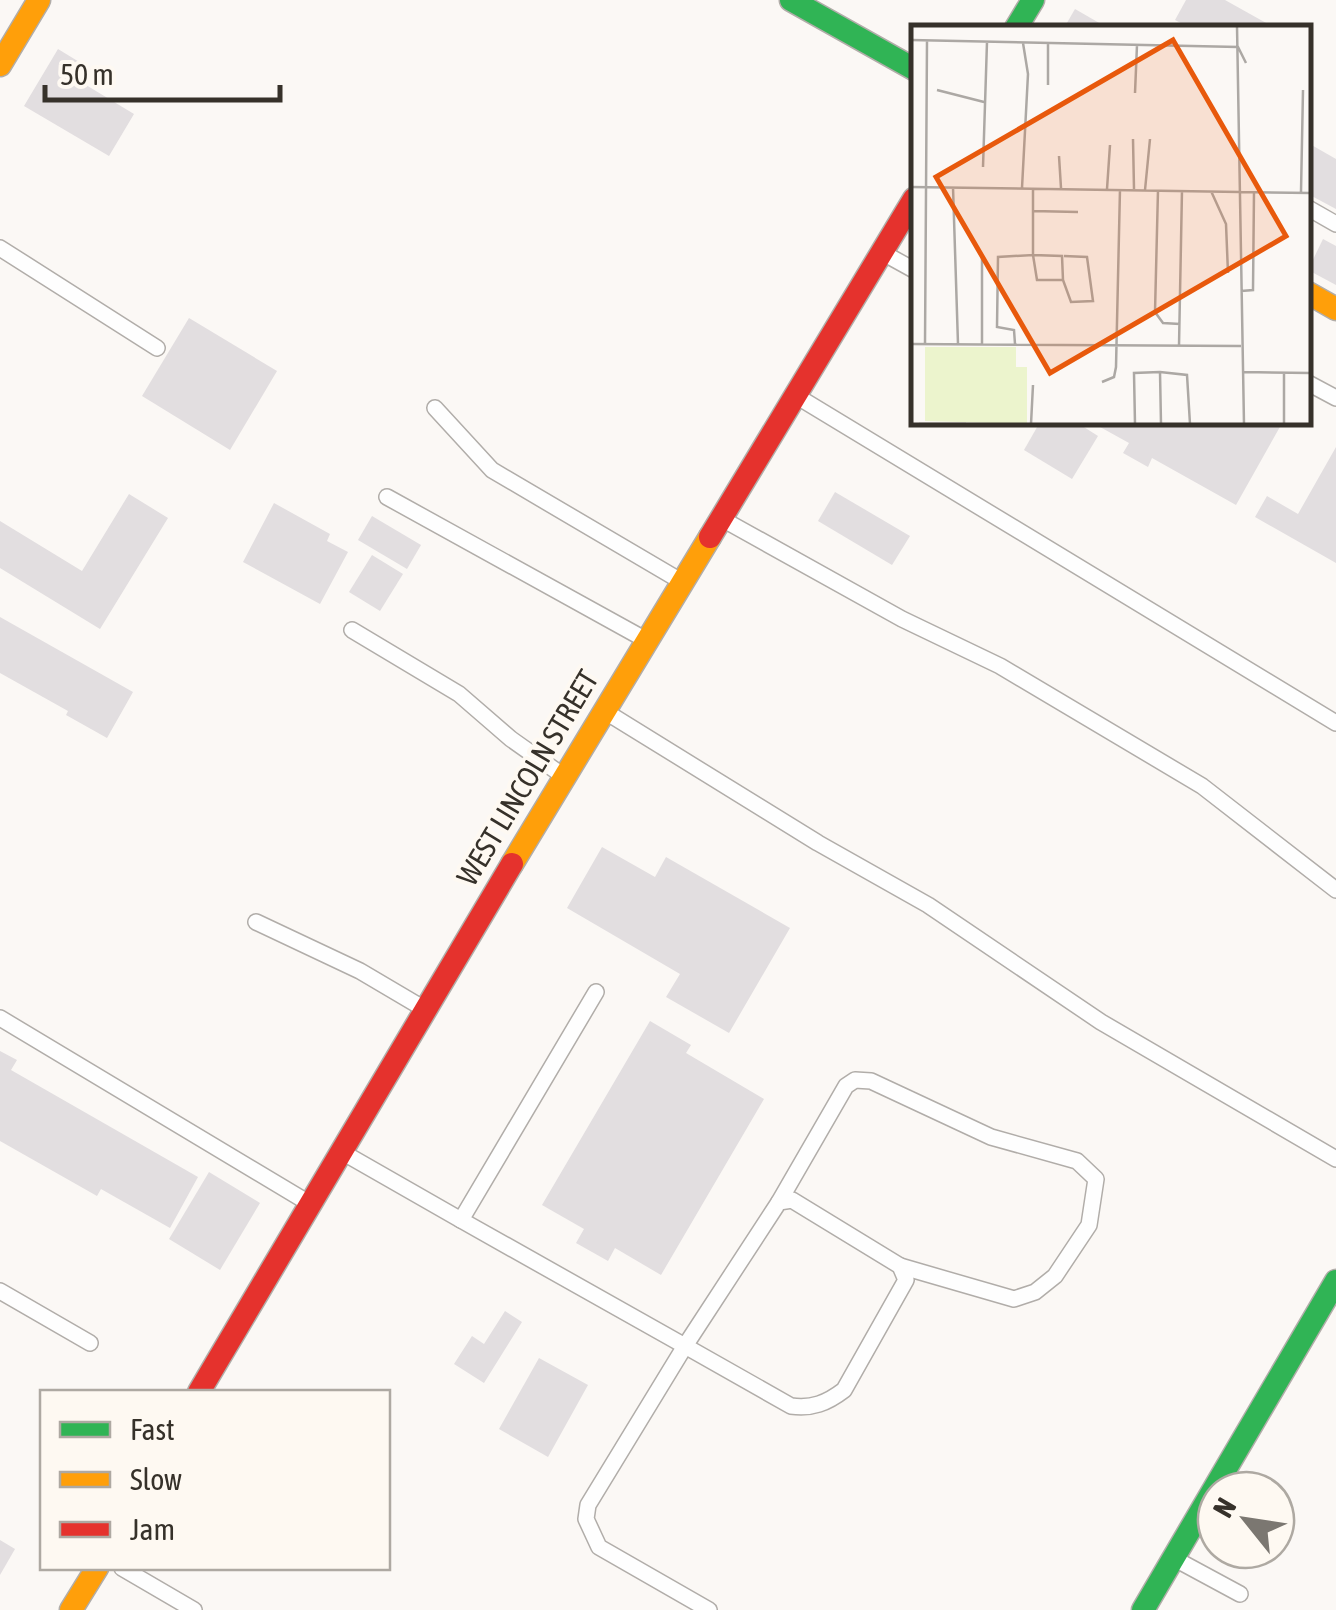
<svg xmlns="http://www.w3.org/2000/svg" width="1336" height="1610" font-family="'Asap Condensed',sans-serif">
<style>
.building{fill:#e2dee0}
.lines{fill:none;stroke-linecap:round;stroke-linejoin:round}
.lane-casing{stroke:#b1ada9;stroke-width:18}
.fast-casing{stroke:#b1ada9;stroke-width:25}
.slow-casing{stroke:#b1ada9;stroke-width:25}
.jam-casing{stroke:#b1ada9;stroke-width:25}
.lane{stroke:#fefefe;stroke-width:15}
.fast{stroke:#30b455;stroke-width:22}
.slow{stroke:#ff9f0a;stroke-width:22}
.jam{stroke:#e5322d;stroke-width:22}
.labels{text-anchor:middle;stroke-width:8;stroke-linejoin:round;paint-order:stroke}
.street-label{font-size:30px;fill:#36312a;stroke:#fef9f2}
.inset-road{fill:none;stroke:#aca8a4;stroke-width:2.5}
.view{fill:#e8590c;fill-opacity:0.15;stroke:#e8590c;stroke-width:5}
.inset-edge{fill:none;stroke:#36312a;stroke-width:5}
</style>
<rect width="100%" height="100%" fill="#fbf8f5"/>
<!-- building -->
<g class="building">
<path d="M1186 0H1225L1275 28H1190L1175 20Z"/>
<path d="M1075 9 1108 28H1064Z"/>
<path d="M58 49 94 71 86 85 134 114 109 156 24 106Z"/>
<path d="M1308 143 1336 159V209L1308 194Z"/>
<path d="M1323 239 1336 246V285L1308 270Z"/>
<path d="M189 318 277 371 230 450 142 396Z"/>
<path d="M1040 422H1076L1098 436 1072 479 1024 450Z"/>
<path d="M1091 422H1275L1281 425 1236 505 1152 458 1148 467 1123 453 1129 443Z"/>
<path d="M1336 447V563L1255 517 1267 496 1298 514Z"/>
<path d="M835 492 910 536 892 565 818 521Z"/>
<path d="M129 494 168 518 100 629 0 568V521L82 571Z"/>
<path d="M274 503 330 534 327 541 348 552 320 604 243 562Z"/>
<path d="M372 516 421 545 407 569 358 540Z"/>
<path d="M372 555 403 574 380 611 349 592Z"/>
<path d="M0 617 133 692 107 738 66 715 68 711 0 673Z"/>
<path d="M602 847 655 877 666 857 790 928 729 1033 666 997 680 974 567 908Z"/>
<path d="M650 1021 691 1045 686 1053 764 1099 661 1275 615 1248 608 1261 576 1243 584 1229 542 1205Z"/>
<path d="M0 1051 17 1060 11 1070 198 1177 170 1228 101 1189 97 1196 0 1141Z"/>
<path d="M209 1172 260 1203 220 1270 169 1239Z"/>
<path d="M505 1311 522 1322 484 1383 454 1364 472 1336 484 1344Z"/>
<path d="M539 1358 588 1385 548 1457 499 1429Z"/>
<path d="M0 1540 15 1549 0 1575Z"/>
</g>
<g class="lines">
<!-- lane casing -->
<g class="lane-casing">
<g id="lane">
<path d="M1308 208 1336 224"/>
<path d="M0 248 157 348"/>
<path d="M885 254 914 270"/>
<path d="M1308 383 1336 398"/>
<path d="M798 397 1336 723"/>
<path d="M435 408 492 470 679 580"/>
<path d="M387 497 646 640"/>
<path d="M724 520 902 619 1000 666 1202 786 1336 890"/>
<path d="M352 630 459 694 511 739 562 775"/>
<path d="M606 712 818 843 928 905 1101 1022 1336 1159"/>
<path d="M256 922 360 971 421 1007"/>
<path d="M0 1018 307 1202"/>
<path d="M342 1152 461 1220 596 992"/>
<path d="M779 1202 846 1086 855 1080 871 1081 991 1137 1077 1161 1096 1179 1089 1225 1055 1276 1035 1292 1014 1299 900 1266"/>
<path d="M461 1220 685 1346 779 1202 792 1200 900 1266 906 1280 844 1390C827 1403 812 1409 791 1406L685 1346 588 1505 586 1519 599 1547 709 1610"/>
<path d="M0 1291 90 1343"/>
<path d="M1177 1560 1240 1594"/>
<path d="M122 1568 194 1610"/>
</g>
</g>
<!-- fast casing -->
<g class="fast-casing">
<g id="fast">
<path d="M791 0 914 69"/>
<path d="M1016 28 1033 0"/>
<path d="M1143 1610 1336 1281"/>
</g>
</g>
<!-- slow casing -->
<g class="slow-casing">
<g id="slow">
<path d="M0 65 39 0"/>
<path d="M1308 293 1336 309"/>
<path d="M512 864 710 537"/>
<path d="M71 1610 97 1568"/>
</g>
</g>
<!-- jam casing -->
<g class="jam-casing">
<g id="jam">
<path d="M710 537 914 199"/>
<path d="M199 1392 512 864"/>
</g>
</g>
<!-- lane -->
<use href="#lane" class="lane"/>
<!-- fast -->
<use href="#fast" class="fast"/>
<!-- slow -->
<use href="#slow" class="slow"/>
<!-- jam -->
<use href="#jam" class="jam"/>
</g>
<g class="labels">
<!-- street labels -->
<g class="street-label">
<text transform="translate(528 778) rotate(-59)" y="10">WEST LINCOLN STREET</text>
</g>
</g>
<!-- overview -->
<g transform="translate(911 25)">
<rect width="400" height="400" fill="#fbf8f5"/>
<path d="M14 322H105V342H116V399L14 396Z" fill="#ecf4cd"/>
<path class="inset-road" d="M326 1 333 399M0 15 327 22 335 38M137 18V60M26 65 73 77M224 68 226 20M222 114 223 164M148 131 150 163M72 142 76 17M0 162 400 168M42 162 47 319M111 163 117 49 112 18M122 163V186L167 187M196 164 199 120M234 165 239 114M247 165 244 287 252 298 269 299M300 166 315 199 317 248M390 167 392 65M152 255 160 277 182 276 176 232 153 231M330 266 342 265 343 167M0 319 330 321M14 319 16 16M71 319V233M104 319 103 305 86 302 87 232 122 230 126 255H152L151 231 122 230V186M268 321 271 165M249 347 250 399M333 347 400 348M373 348V399M191 357 203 352 205 342 209 164M8 399H55M120 399 122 360M224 399 223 348 249 347 276 350 279 399"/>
<path class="view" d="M262 15 375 211 139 348 25 152Z"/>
<rect width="400" height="400" class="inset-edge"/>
</g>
<!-- legend -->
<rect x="40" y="1390" width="350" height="180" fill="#fef9f2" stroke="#aea9a2" stroke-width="2.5"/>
<rect x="60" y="1422" width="50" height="15" fill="#30b455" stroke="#aea9a2" stroke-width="2.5"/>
<text x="130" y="1440" font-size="30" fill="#36312a">Fast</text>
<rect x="60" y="1472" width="50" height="15" fill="#ff9f0a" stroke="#aea9a2" stroke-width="2.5"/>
<text x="130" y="1490" font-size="30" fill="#36312a">Slow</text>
<rect x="60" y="1522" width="50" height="15" fill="#e5322d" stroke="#aea9a2" stroke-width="2.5"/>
<text x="130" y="1540" font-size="30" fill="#36312a">Jam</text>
<!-- north arrow -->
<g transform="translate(1246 1520) rotate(300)"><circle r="48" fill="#fef9f2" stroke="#aea9a2" stroke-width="2.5"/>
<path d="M0-8L18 38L0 25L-18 38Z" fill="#7b7771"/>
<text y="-15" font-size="28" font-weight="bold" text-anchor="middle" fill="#36312a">N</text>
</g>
<!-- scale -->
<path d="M45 85v15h235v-15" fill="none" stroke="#36312a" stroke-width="5"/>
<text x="60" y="85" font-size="30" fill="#36312a" stroke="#fef9f2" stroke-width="8" paint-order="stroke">50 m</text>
</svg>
